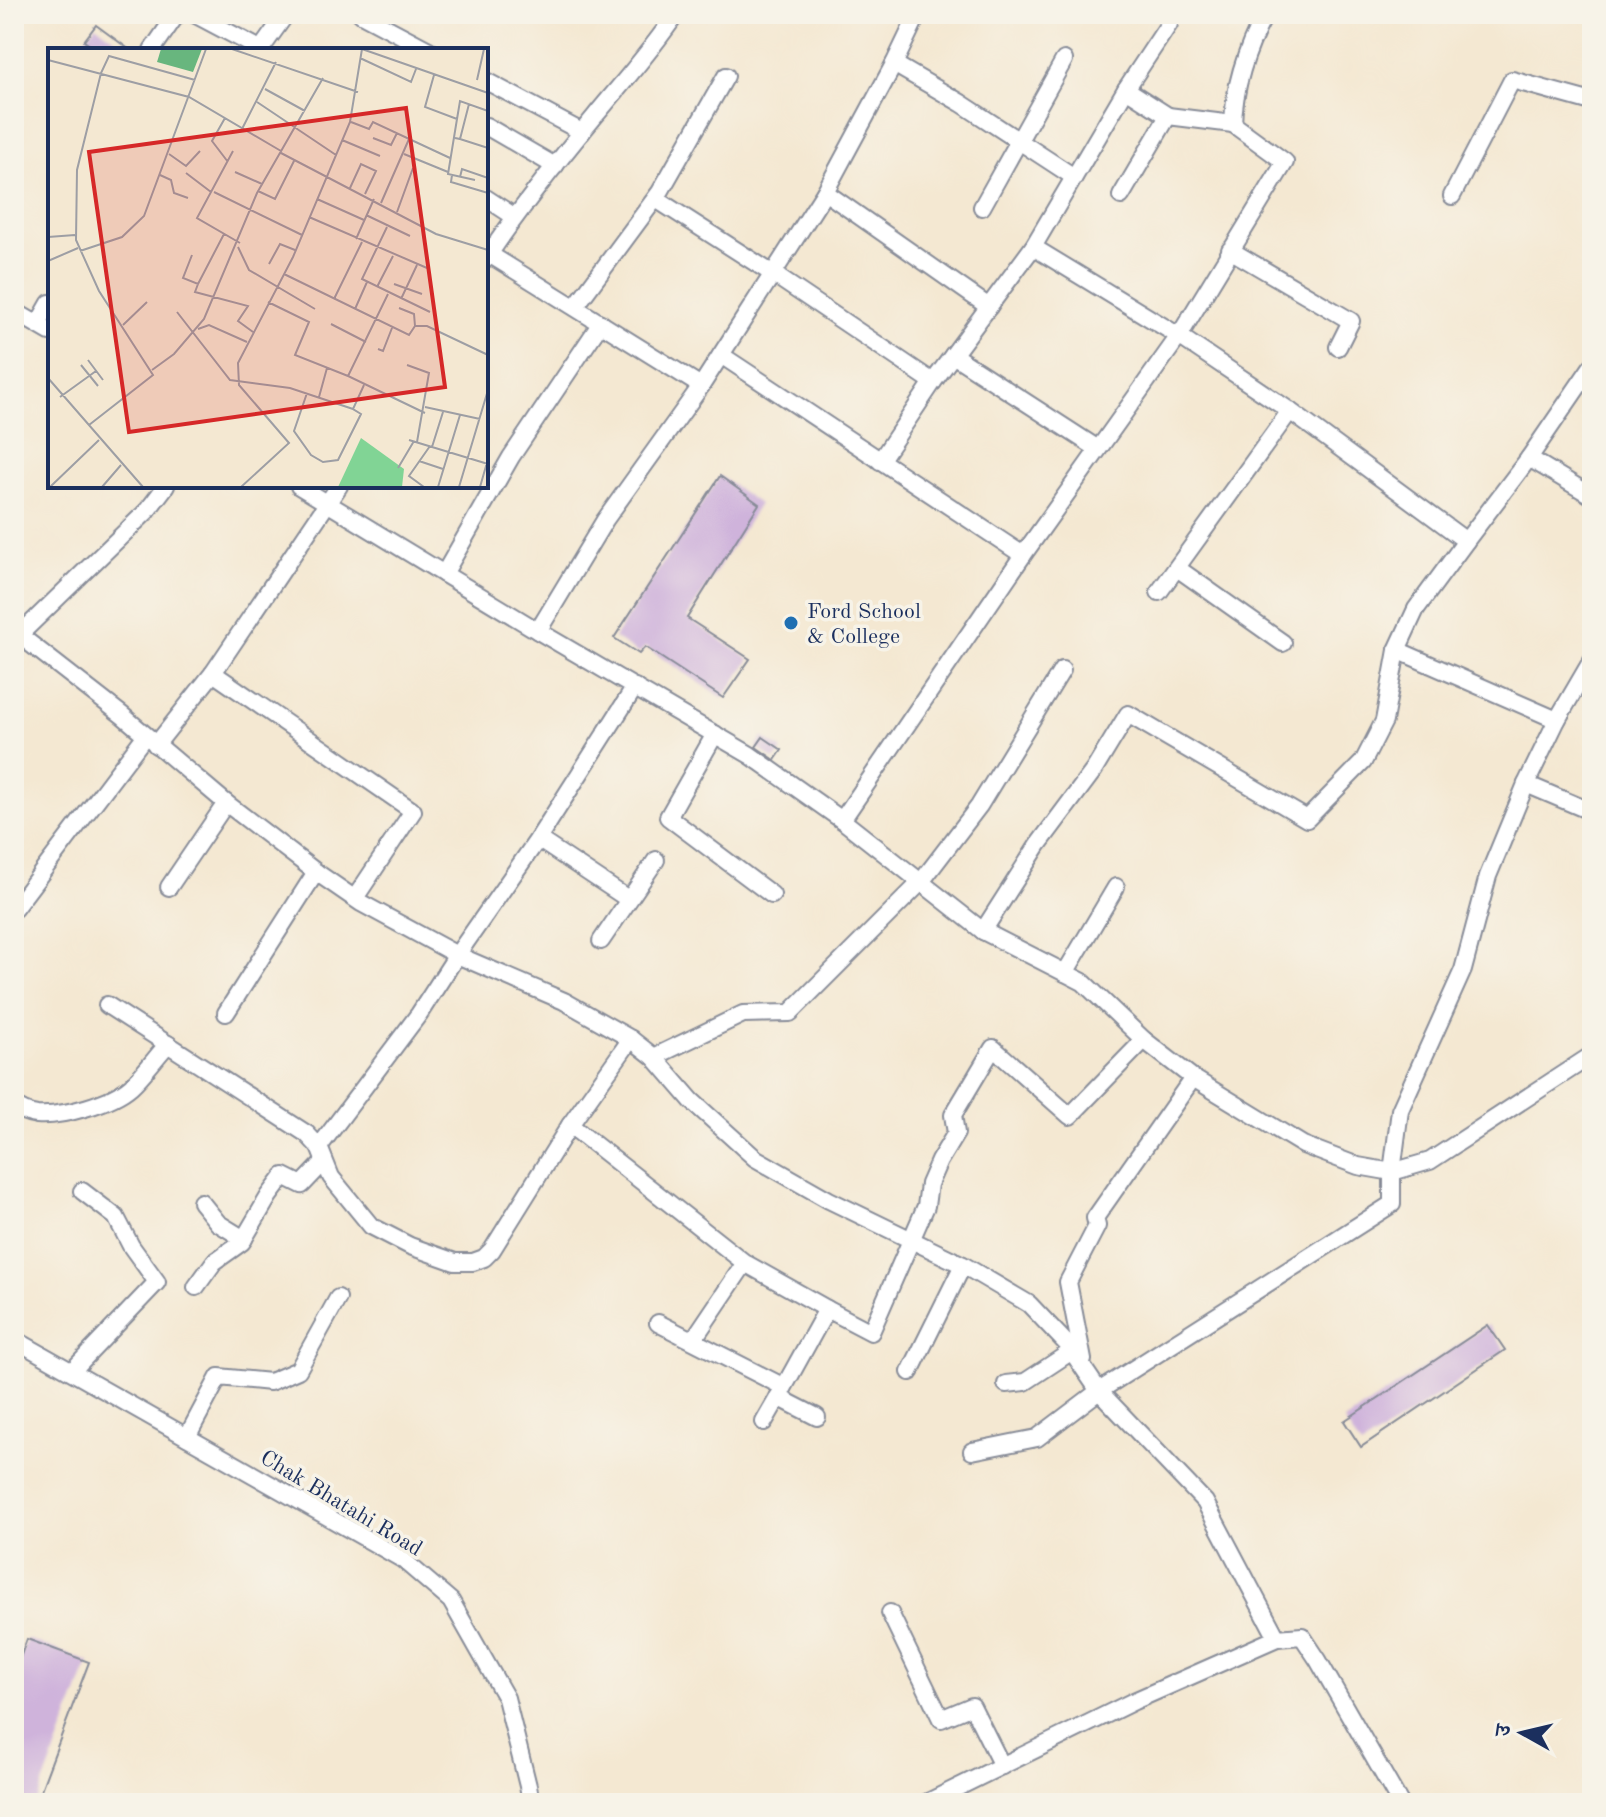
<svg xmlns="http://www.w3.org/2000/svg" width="1606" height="1817" font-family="'Old Standard TT','Noto Serif Devanagari',serif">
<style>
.building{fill:#cfb3db}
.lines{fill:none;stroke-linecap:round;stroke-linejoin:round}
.minor-casing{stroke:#888c98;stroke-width:20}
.minor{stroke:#fff;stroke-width:16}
.poi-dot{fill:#1f6fb2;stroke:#f7f3e8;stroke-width:3}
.labels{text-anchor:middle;stroke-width:7;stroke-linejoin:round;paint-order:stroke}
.poi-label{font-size:22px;fill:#1b2f5e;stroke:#f7f3e8;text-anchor:start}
.street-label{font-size:22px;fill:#1b2f5e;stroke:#f7f3e8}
.inset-road{fill:none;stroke:#9d9ea4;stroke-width:2}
.view{fill:#d62828;fill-opacity:0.15;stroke:#d62828;stroke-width:4}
.inset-edge{fill:none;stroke:#1b2f5e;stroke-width:4}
</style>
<rect width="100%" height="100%" fill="#f7f3e8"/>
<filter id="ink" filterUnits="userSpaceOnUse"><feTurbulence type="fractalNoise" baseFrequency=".0125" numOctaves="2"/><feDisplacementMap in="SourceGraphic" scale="16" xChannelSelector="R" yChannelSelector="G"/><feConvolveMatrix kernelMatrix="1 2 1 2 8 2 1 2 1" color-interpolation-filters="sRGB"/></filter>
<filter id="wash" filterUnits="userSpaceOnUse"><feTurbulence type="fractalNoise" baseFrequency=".006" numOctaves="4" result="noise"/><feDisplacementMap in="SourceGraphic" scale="32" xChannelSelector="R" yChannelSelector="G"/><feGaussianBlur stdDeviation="1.8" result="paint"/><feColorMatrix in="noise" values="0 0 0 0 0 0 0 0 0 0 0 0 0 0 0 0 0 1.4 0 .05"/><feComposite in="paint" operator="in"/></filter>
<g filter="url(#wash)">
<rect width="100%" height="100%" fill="#f4e8d2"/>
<g id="blocks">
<!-- building -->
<g class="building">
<path d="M96 25 130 50H97L84 41Z"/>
<path d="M720 476 759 504 687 618 750 659 723 698 645 647 639 654 614 638Z"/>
<path d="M763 737 782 750 775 760 756 747Z"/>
<path d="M1488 1325 1505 1350 1361 1447 1344 1421Z"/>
<path d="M27 1639 89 1662 36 1803H14V1674Z"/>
</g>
</g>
</g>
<g filter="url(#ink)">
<use href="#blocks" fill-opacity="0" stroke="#888c98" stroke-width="2"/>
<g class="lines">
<!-- minor casing -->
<g class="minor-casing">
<g id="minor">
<path d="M194 14 262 50"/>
<path d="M361 14 429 50"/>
<path d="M261 49 286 14"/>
<path d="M152 50 177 14"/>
<path d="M894 64 961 103 1074 177"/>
<path d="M486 81 582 132"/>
<path d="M1126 89 1168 116"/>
<path d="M486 126 555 166"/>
<path d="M825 192 989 307"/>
<path d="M1121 196 1168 116 1233 124"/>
<path d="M1452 196 1512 80 1592 102"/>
<path d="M486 198 515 217"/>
<path d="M656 199 773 274 933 382 1033 247 1126 89 1169 24"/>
<path d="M982 207 1064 60"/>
<path d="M1033 247 1179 336 1290 411 1466 541 1529 458 1592 366"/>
<path d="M1230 250 1351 321 1338 347"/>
<path d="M489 254 701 386"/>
<path d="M486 259C519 209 557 162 595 116 623 82 652 50 676 14"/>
<path d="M575 307 660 192 726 76"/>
<path d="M14 311 50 332"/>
<path d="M38 324 50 303"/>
<path d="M721 355 1023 555"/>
<path d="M953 355 1098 449"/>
<path d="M1529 458 1592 496"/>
<path d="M880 461 933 382"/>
<path d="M299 486 538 631 750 755 842 820 983 931 1083 982 1144 1040 1193 1078 1303 1145 1358 1166 1392 1172 1430 1161 1592 1055"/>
<path d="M1177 568 1283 643"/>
<path d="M444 574 511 457 601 323"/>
<path d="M1159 592 1290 411"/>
<path d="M14 631 122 715 226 803 316 872 361 903 457 955 564 1001 631 1039 654 1057 692 1101 755 1158 829 1200 963 1265 1029 1304 1067 1344 1099 1391 1205 1502 1277 1638"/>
<path d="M538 631 605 520 701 386 825 192 894 64 918 14"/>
<path d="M14 640 147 511 166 486"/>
<path d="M1397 650 1557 720"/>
<path d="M213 673 413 811 355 898"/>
<path d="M715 734 668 817 772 895"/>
<path d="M156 745 213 673 339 486"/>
<path d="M1526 784 1592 812"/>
<path d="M842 820 1023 555 1179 336 1285 162 1233 124C1234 85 1247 48 1265 14"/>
<path d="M538 839 628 899"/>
<path d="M169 887 226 803"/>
<path d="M14 909 145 736"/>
<path d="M983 931 1038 845 1094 770 1128 714 1307 819 1363 762 1384 721 1397 650 1416 609 1466 541"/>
<path d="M601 941 656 860"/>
<path d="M1065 973 1116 887"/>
<path d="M107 1005 307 1134 319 1147 331 1177 371 1226 410 1246 455 1262H473L484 1258 492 1250 570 1125 631 1039"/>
<path d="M226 1013 316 872"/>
<path d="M654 1057 743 1014 790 1013 921 882 979 806 1062 670"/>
<path d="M14 1105C20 1110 29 1114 37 1115 62 1117 112 1103 131 1086 144 1074 156 1057 168 1044"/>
<path d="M570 1125 745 1263 827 1309 784 1387 658 1323"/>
<path d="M319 1147 419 1014 457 955 538 839 635 687"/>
<path d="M201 1202 218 1223 244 1239"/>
<path d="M196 1287 214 1262 242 1242 269 1196 284 1176 302 1185 324 1162"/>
<path d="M827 1309 871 1332 926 1206 929 1184 939 1161 956 1133 953 1115 993 1048 1070 1116 1144 1040"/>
<path d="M14 1339 402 1559 451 1601 506 1698 528 1786 531 1803"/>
<path d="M693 1340 745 1263"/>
<path d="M1083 1360 1068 1282 1097 1226 1095 1218 1193 1078"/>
<path d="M72 1371 157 1282 131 1246 116 1217 82 1191"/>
<path d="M910 1372 963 1265"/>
<path d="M1006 1384 1025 1382 1072 1351"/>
<path d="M778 1397 817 1417"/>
<path d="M764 1422 783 1389"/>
<path d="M187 1437 219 1377 270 1382 298 1370 338 1298"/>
<path d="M972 1451 1037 1438 1099 1391 1392 1204V1172L1400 1110 1463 970 1488 876 1526 784 1557 720 1592 660"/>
<path d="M890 1613 941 1719 972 1706 1002 1766"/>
<path d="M926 1803 1134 1701 1277 1638 1302 1636 1318 1660 1400 1803"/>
</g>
</g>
<!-- minor -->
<use href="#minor" class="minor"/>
</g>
</g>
<!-- markers -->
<circle class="poi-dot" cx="791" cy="623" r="8"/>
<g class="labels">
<!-- poi labels -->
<g class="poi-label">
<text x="807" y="618">Ford School<tspan x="807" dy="25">&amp; College</tspan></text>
</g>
<!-- street labels -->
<g class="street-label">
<text transform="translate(342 1502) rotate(31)" y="8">Chak Bhatahi Road</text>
</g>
</g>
<!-- overview -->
<g transform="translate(48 48)">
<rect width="440" height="440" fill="#f4e8d2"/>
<path d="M313 390 356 421 354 439H290Z" fill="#81d495"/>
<path d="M113 1H154L145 24 109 14Z" fill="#68b67e"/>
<path class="inset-road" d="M184 1 310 44M314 1 440 45M312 10 363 34 368 21M0 12 141 49 233 103M386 27 377 59 409 71M429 32 436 1M217 41 257 63M209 54 288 107M177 70 164 93 180 114M303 74 321 81 325 74 402 110M194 81 228 14M325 90 343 97 349 85M407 90 412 91 421 56M412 91 440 100M294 92 332 108M185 103 149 170 192 195M233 105 388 186 440 202M121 106 138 118 152 103M356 106 400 124M187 124 214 136M138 125 163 144M112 127 123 132 126 145 140 150M404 127 403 134 440 145M412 129 414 121 440 130M427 132 400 126 409 71 412 53 440 63M302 140 313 116 328 123 317 146M210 143 227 151 246 113M166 144 254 187M269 151 316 172M333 155 361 91M349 164 365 120M318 167 362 188M261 169 379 220M339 179 314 231 382 264M0 189 27 187M308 191 326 151M190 199 201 222 267 261M32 203 74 189 96 168 158 1M144 207 135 230 150 236 176 186M0 213 30 200M221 216 232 196 247 202M236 226 361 287 367 278H379L440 307M150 236 147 244 200 258 190 273 205 284M346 236 374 246M329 239 345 208M340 246 300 328 377 365M286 251 314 194M353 251 369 217M220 254 261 274 247 307 300 328M351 260 366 266 367 278M307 261 319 234M129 264 182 332 242 340 305 361M283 276 318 294M75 277 99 254M150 281 161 277 199 294M330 301 335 303 344 280M40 312 55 332M33 317 50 338M359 317 381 325 369 394M104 322 126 306 156 271 209 145 275 30M0 330 95 439M259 345 246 383 263 407 275 414 290 412 313 366 305 361 316 337M12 349 48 323M271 349 279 320M377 359 432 371M41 377 105 327 51 243 28 192 29 122 53 25 61 8 147 32M361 392 440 416M384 399 395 364M371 413 395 421M350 420 366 393M2 439 51 392M54 439 73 417M193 439 241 395 191 337 190 315 245 209 302 74 314 1M376 439 361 428 382 398M390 439 412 367M411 439 440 342M432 439 440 411"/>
<path class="view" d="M358 60 397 339 81 384 41 104Z"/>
<rect width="440" height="440" class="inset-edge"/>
</g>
<!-- margin -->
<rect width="1606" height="1817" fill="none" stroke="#f7f3e8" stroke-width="48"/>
<!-- north arrow -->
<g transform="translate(1522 1733) rotate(278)" stroke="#f7f3e8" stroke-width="6" paint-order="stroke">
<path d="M0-6L14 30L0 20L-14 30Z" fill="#1b2f5e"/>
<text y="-12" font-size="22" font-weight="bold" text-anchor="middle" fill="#1b2f5e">उ</text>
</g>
</svg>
